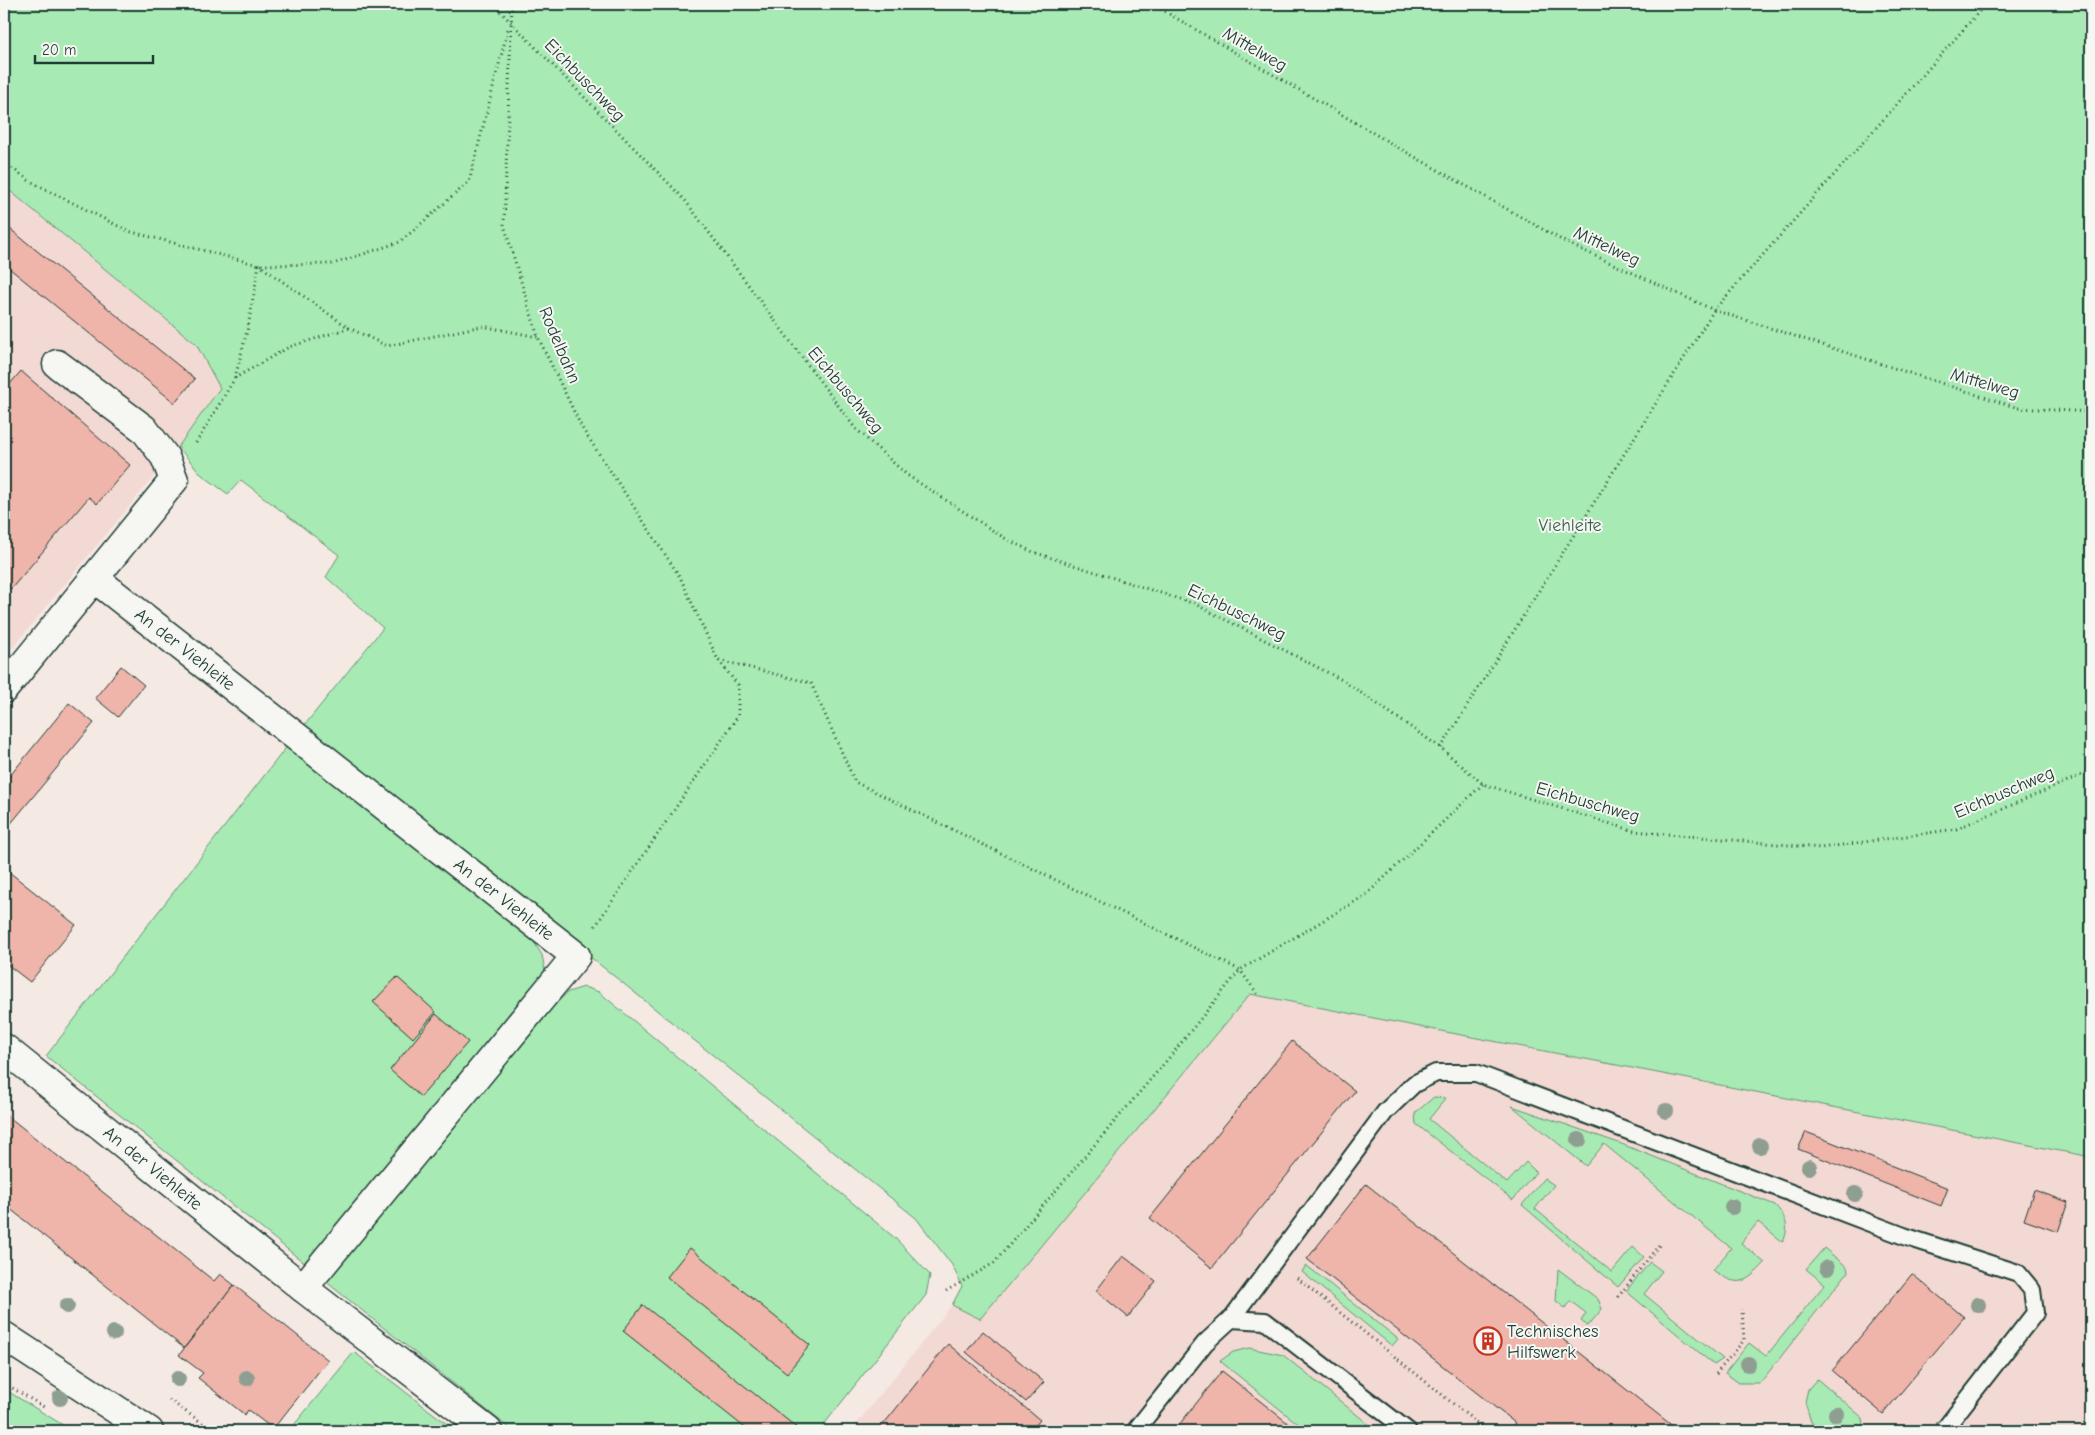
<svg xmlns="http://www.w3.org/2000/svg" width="2095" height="1435" font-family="'Comic Neue',sans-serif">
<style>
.built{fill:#f3d9d3}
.green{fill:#a8eab3;stroke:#649474}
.building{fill:#efb4aa;stroke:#1f3d34}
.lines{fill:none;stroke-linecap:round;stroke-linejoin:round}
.lane-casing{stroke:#1f3d34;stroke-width:20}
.street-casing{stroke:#1f3d34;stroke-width:31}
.secondary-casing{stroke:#1f3d34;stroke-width:31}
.path{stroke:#1f3d34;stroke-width:3;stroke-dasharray:1 4;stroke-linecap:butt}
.lane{stroke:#f6f6f2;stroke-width:16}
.street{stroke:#f6f6f2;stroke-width:28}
.secondary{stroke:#f6f6f2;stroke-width:28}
.tree{fill:#8e9e91}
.labels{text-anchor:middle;stroke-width:4;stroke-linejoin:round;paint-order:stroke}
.street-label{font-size:18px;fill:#1f3d34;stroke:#f6f6f2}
.park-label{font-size:18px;fill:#3a604d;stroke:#f6f6f2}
.poi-label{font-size:18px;fill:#1f3d34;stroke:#f6f6f2;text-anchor:start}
</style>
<rect width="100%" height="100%" fill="#f5e9e4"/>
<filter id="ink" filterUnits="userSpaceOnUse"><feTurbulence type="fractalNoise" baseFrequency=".02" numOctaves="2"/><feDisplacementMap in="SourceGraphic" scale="10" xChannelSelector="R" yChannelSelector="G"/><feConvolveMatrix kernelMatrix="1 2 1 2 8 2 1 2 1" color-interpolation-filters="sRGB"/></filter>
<g filter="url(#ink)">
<!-- built -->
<g class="built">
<path d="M4 186 196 344 220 388 178 447 4 658Z"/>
<path d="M1250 994 2091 1157V1431H851L952 1305 980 1318Z"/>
</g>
<!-- green -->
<g class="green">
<path d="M4 4H2091V1157L1250 994 980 1319 952 1305 962 1286 952 1265 916 1218 594 960 426 820 303 727 383 628 326 577 339 555 241 480 228 494 202 475 178 447 220 388 196 344 4 186Z"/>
<path d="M288 745 529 934 542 955 546 975 307 1265 46 1056Z"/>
<path d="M584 987 599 992 896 1239 930 1275 926 1295 819 1431H513L325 1281 545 1013 568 992Z"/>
<path d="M1434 1097 1446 1098 1429 1119 1507 1183 1526 1162 1536 1172 1513 1200 1416 1124 1415 1113Z"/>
<path d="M1512 1106 1619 1143 1775 1205C1786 1218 1790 1226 1783 1242L1758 1222 1741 1243 1765 1263C1745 1284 1738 1288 1713 1270L1731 1248 1604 1144 1586 1166Z"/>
<path d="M1544 1178 1554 1185 1535 1209 1612 1272 1633 1247 1644 1257 1618 1287 1522 1205Z"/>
<path d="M1824 1248 1847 1267 1848 1272 1760 1383H1739L1725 1373 1749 1343 1766 1356 1825 1284 1806 1269Z"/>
<path d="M1650 1262 1662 1271 1644 1294 1723 1359 1714 1365 1626 1291Z"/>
<path d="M1306 1265 1398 1339 1392 1346 1302 1272Z"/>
<path d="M1558 1269 1598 1299 1602 1309 1588 1326 1581 1321 1586 1313 1570 1301 1565 1308 1556 1301Z"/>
<path d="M1249 1348 1283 1355 1377 1431H1307L1220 1361 1233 1352Z"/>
<path d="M354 1352 456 1431H289Z"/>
<path d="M1817 1379 1863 1418 1865 1431H1824L1811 1422 1805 1402 1808 1389Z"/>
<path d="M4 1389 71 1430 73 1431H9L4 1428Z"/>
</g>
<!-- building -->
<g class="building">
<path d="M4 224 195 379 175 403 4 264Z"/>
<path d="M21 371 130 465 97 504 89 497 11 589 4 582V391Z"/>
<path d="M121 666 144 685 118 717 95 698Z"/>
<path d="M69 703 94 723 8 827 4 824V783Z"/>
<path d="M4 868 76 925 30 982 4 962Z"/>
<path d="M397 977 436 1012 413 1038 373 1002Z"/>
<path d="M436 1014 468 1042 421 1097 390 1070Z"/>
<path d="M1292 1041 1355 1091 1212 1268 1150 1218Z"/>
<path d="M4 1113 214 1281 220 1274 234 1285 184 1348 4 1204Z"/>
<path d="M1806 1132 1948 1188 1941 1206 1798 1149Z"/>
<path d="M1366 1184 1679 1431H1518L1512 1426 1515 1423 1307 1259Z"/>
<path d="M2034 1190 2068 1202 2058 1232 2024 1220Z"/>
<path d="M690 1248 810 1345 787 1373 667 1277Z"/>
<path d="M1123 1256 1156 1281 1128 1317 1096 1291Z"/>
<path d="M1912 1274 1964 1317 1883 1414 1832 1371Z"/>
<path d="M234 1285 328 1360 273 1429 248 1410 245 1415 198 1378 203 1373 179 1355Z"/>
<path d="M643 1305 796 1427 793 1431H749L623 1331Z"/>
<path d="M983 1331 1044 1382 1026 1402 966 1352Z"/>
<path d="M948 1344 1040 1420 1031 1431H878Z"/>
<path d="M1222 1371 1298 1431H1174Z"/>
</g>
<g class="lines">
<!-- lane casing -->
<g class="lane-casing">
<g id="lane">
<path d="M1231 1319 1265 1321 1408 1431"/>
<path d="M1135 1431 1205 1343 1231 1319 1385 1112 1414 1084 1436 1073H1476L1904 1236 2018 1273 2032 1290 2035 1313 1943 1431"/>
</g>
</g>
<!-- street casing -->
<g class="street-casing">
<g id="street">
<path d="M94 578 576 956 303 1288"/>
<path d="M4 689 174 480 165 457 144 429 57 364"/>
<path d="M4 1048 303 1288 488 1431"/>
</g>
</g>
<!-- secondary casing -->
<g class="secondary-casing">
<path id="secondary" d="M4 1336 149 1431"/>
</g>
<!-- path -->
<g class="path">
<path d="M493 4 684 199 855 428 907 475 1006 539 1033 552 1195 604 1344 681 1441 748 1483 784 1634 831 1821 848 1956 829 2091 771"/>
<path d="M512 4 504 225 538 337 582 428 680 577 718 660 738 685V716L594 928"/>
<path d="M1152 4 1392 144 1567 243 1714 310 2018 408 2091 412"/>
<path d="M4 162 28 180 128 231 259 265 333 264 400 242 469 182 508 29"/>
<path d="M235 378 248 327 259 265 349 328 387 346 482 326 538 337"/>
<path d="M196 443 235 378 289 347 349 328"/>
<path d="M719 660 811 683 855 782 1240 970 1259 996"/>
<path d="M1441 748 1714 310 1986 4"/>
<path d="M1297 1278 1487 1431"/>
<path d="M946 1291 994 1263 1168 1059 1240 970 1366 895 1483 784"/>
<path d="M4 1297 11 1301"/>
<path d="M1618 1297 1659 1245"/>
<path d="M1716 1374 1744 1340 1742 1309"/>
<path d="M4 1383 44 1407"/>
<path d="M169 1400 214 1431"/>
</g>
<!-- lane -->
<use href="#lane" class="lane"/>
<!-- street -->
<use href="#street" class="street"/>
<!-- secondary -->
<use href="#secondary" class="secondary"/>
</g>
<!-- trees -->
<g class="tree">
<circle cx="1666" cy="1111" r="8"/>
<circle cx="1579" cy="1140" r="8"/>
<circle cx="1760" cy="1146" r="8"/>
<circle cx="1809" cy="1167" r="8"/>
<circle cx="1855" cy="1194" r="8"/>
<circle cx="1732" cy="1207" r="8"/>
<circle cx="1827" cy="1268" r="8"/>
<circle cx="1978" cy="1305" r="8"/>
<circle cx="67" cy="1306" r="8"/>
<circle cx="114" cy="1333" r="8"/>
<circle cx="1748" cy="1364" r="8"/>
<circle cx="247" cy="1378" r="8"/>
<circle cx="178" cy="1379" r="8"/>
<circle cx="60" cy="1398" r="8"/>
<circle cx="1836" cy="1414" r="8"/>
</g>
</g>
<!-- icons -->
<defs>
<g id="building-ring" transform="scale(1.4375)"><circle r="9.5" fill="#f6f6f2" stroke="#c8321e" stroke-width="1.5"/><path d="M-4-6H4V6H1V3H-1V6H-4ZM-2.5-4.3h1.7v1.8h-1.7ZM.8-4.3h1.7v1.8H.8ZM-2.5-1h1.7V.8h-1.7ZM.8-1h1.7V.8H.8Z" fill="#c8321e"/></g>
</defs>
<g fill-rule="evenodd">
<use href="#building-ring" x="1488" y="1341"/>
</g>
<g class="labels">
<!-- street labels -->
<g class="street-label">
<text transform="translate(1255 49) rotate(30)" y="6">Mittelweg</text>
<text transform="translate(585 80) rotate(46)" y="6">Eichbuschweg</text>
<text transform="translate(1607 246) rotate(25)" y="6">Mittelweg</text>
<text transform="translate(560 345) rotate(67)" y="6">Rodelbahn</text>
<text transform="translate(1985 383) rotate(16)" y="6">Mittelweg</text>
<text transform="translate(846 390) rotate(50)" y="6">Eichbuschweg</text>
<text transform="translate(1237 612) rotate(26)" y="6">Eichbuschweg</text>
<text transform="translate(185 649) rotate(38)" y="6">An der Viehleite</text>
<text transform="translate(2004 792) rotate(-23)" y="6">Eichbuschweg</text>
<text transform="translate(1588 802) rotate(16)" y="6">Eichbuschweg</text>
<text transform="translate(504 899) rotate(38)" y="6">An der Viehleite</text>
<text transform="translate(153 1168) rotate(39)" y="6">An der Viehleite</text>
</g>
<!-- park labels -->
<g class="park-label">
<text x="1570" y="531">Viehleite</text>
</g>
<!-- poi labels -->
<g class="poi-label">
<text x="1507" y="1337">Technisches<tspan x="1507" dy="21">Hilfswerk</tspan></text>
</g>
</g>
<!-- margin -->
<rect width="2095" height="1435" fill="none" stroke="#f6f6f2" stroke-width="20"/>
<rect x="10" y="10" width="2075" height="1415" fill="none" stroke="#1f3d34" stroke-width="2" filter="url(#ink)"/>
<!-- scale -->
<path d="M35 55v8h118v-8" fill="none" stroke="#1f3d34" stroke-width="2.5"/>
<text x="42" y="55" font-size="15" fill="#1f3d34" stroke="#f6f6f2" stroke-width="4" paint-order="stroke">20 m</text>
</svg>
